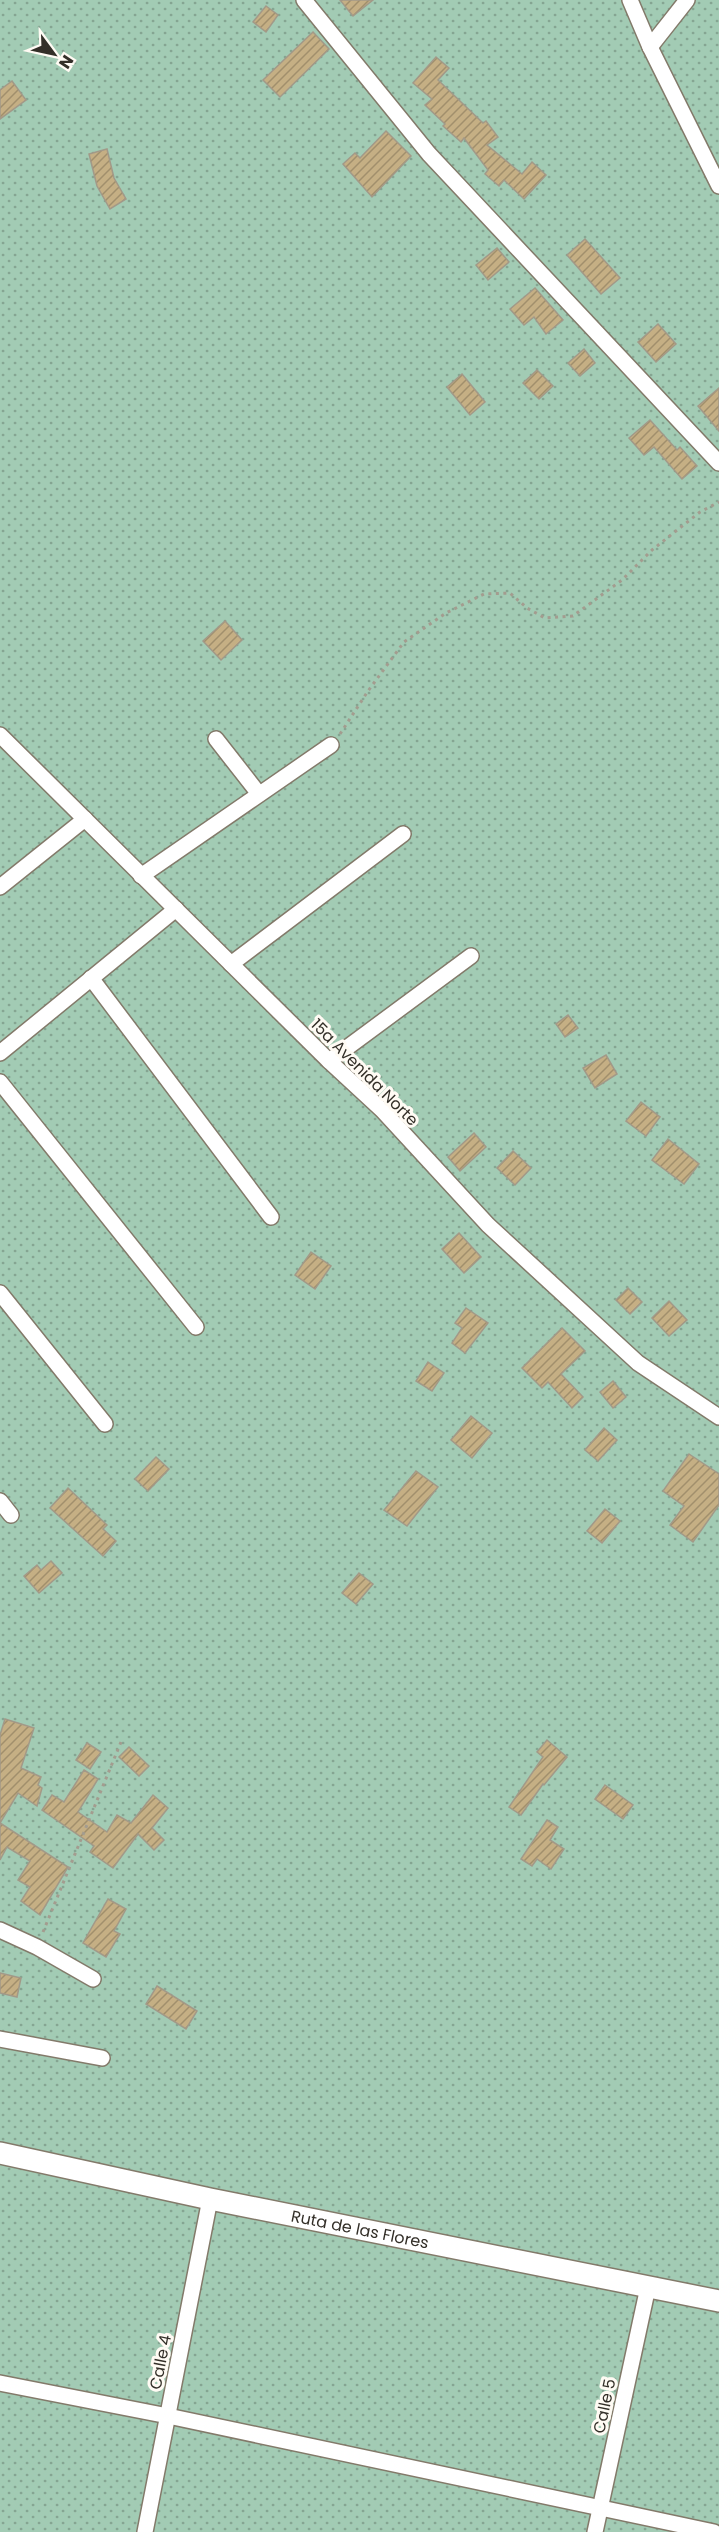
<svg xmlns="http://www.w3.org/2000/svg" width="719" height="2532" font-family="Poppins,sans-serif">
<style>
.park{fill:url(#park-dots)}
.building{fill:url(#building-hatch);stroke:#a29988;stroke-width:1.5}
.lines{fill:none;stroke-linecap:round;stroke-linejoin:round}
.street-casing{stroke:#837a6a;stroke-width:18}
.secondary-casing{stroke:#837a6a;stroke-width:24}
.path{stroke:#a39c8f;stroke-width:3;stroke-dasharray:3 4.5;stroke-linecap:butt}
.street{stroke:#fff;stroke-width:15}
.secondary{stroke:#fff;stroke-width:21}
.labels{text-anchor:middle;stroke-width:6;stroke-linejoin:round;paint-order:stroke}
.street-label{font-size:16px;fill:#332f28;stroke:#fffbf4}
</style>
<defs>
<pattern id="park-dots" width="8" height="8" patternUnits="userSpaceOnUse" patternTransform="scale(1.5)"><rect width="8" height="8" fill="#a2cbb4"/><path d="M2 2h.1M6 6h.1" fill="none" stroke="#85a592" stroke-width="1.8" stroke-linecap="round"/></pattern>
<pattern id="building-hatch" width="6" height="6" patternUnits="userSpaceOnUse" patternTransform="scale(1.5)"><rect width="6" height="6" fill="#c5af84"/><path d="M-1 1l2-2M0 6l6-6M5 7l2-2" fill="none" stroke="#a18f6c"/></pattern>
</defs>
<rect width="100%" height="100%" fill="#f7eddb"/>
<!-- park -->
<rect class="park" x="0" y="0" width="719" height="2532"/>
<!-- building -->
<g class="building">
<path d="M340 0H373L353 16Z"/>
<path d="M266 6 278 15 266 32 253 22Z"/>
<path d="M313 32 329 49 280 97 263 80Z"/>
<path d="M436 57 449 68 438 80 483 123 486 121 498 137 487 145 522 174 532 162 546 175 524 199 504 180 499 186 485 174 488 170 464 138 461 142 443 126 445 124 425 105 432 99 413 83Z"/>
<path d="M12 81 26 100 0 119V90Z"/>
<path d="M386 131 411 156 372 197 343 164 355 153 360 158Z"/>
<path d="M107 149 114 178 126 199 110 209 97 186 89 154Z"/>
<path d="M585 239 620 278 601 294 567 255Z"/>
<path d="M497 248 509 262 488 280 476 265Z"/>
<path d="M535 288 563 320 546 334 534 317 524 325 510 309Z"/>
<path d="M658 324 676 344 656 362 638 342Z"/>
<path d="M584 349 595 363 580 376 568 363Z"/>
<path d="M537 370 553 386 539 399 523 383Z"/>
<path d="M462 374 485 402 470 415 447 387Z"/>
<path d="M719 388V431L698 406Z"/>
<path d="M650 420 677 450 680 447 697 466 682 479 654 447 644 455 629 438Z"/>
<path d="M225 621 242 640 221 660 203 641Z"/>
<path d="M568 1015 578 1028 565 1037 556 1024Z"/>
<path d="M606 1055 617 1074 595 1088 583 1068Z"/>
<path d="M641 1102 660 1117 646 1136 626 1121Z"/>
<path d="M474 1133 486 1147 460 1171 448 1157Z"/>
<path d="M668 1139 699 1164 684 1184 652 1160Z"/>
<path d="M513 1151 531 1168 515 1185 497 1168Z"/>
<path d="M459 1233 481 1257 464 1273 442 1249Z"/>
<path d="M311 1252 331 1266 315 1289 295 1275Z"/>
<path d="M628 1288 642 1302 630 1314 616 1300Z"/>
<path d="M669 1301 687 1320 669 1336 652 1318Z"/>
<path d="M466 1308 488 1323 465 1353 452 1343 462 1328 455 1323Z"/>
<path d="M562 1328 585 1351 561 1374 583 1397 572 1408 548 1382 542 1388 522 1368Z"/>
<path d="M428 1362 444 1373 432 1391 416 1381Z"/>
<path d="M613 1381 626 1397 613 1408 600 1392Z"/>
<path d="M471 1416 492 1433 472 1458 451 1440Z"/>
<path d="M604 1428 617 1440 598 1461 585 1450Z"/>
<path d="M689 1454 719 1474V1505L693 1542 670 1525 684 1506 663 1491Z"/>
<path d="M156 1457 169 1469 148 1491 135 1479Z"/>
<path d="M416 1471 438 1487 407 1526 384 1510Z"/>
<path d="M68 1488 107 1525 103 1529 116 1541 103 1556 50 1508Z"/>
<path d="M605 1509 620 1521 602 1543 587 1531Z"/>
<path d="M51 1561 62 1573 39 1593 24 1576 37 1565 41 1570Z"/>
<path d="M359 1573 373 1584 356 1604 342 1593Z"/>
<path d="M5 1719 34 1728 21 1768 41 1777 38 1785 42 1788 37 1806 18 1793 0 1823 68 1867 40 1915 21 1901 30 1887 18 1880 30 1861 7 1847 0 1860V1735Z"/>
<path d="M547 1740 567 1757 544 1785 543 1784 521 1815 509 1807 543 1757 537 1752Z"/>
<path d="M87 1743 101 1752 90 1769 76 1760Z"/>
<path d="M129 1747 149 1766 139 1776 119 1757Z"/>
<path d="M84 1770 98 1779 78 1812 107 1832 117 1815 131 1823 153 1795 168 1808 152 1828 164 1840 154 1850 138 1834 113 1868 90 1852 94 1846 42 1810 52 1795 64 1802Z"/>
<path d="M605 1785 633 1805 623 1819 595 1799Z"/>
<path d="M547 1820 558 1827 550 1840 564 1849 551 1869 537 1859 532 1866 521 1859Z"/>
<path d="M108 1899 126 1909 114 1931 120 1934 106 1957 83 1943Z"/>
<path d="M0 1973 21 1978 17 1997 0 1993Z"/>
<path d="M157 1986 197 2011 186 2029 146 2004Z"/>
</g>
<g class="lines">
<!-- street casing -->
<g class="street-casing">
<g id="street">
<path d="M304 0 429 154 719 463"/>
<path d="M630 0 650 47 719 186"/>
<path d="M650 47 687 0"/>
<path d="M0 735 329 1061 382 1110 488 1225 638 1363 719 1417"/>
<path d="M216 739 259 794"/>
<path d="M141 876 331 745"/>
<path d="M0 887 85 819"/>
<path d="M231 964 403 834"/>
<path d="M91 978 271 1217"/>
<path d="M0 1053 176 909"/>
<path d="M329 1061 471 956"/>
<path d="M0 1082 196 1327"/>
<path d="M0 1293 105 1424"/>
<path d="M0 1501 11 1515"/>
<path d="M0 1930 37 1947 93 1979"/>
<path d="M0 2039 102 2058"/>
<path d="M0 2383 168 2416 714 2532"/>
<path d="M145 2532 210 2199"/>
<path d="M595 2532 648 2287"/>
</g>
</g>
<!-- secondary casing -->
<g class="secondary-casing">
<g id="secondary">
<path id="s1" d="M0 2153 210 2199 719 2301"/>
</g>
</g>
<!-- path -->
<g class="path">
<path d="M340 734 368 691 404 642 446 613 484 594 510 593 527 608 545 618 573 616 622 580 652 550 700 512 719 502"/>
<path d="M43 1932 121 1742"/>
</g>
<!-- street -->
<use href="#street" class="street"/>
<!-- secondary -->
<use href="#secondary" class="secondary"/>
</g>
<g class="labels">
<!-- street labels -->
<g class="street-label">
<text transform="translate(365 1072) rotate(45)" y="6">15a Avenida Norte</text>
<text dy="6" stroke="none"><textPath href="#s1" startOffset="368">Ruta de las Flores</textPath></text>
<text transform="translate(160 2362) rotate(-79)" y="6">Calle 4</text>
<text transform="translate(604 2406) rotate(-78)" y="6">Calle 5</text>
</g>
</g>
<!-- north arrow -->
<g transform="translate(54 54) rotate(123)" stroke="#fffbf4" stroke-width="4.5" paint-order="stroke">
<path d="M0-4.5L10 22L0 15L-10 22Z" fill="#332f28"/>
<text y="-9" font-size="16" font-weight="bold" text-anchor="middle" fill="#332f28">N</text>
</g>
</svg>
